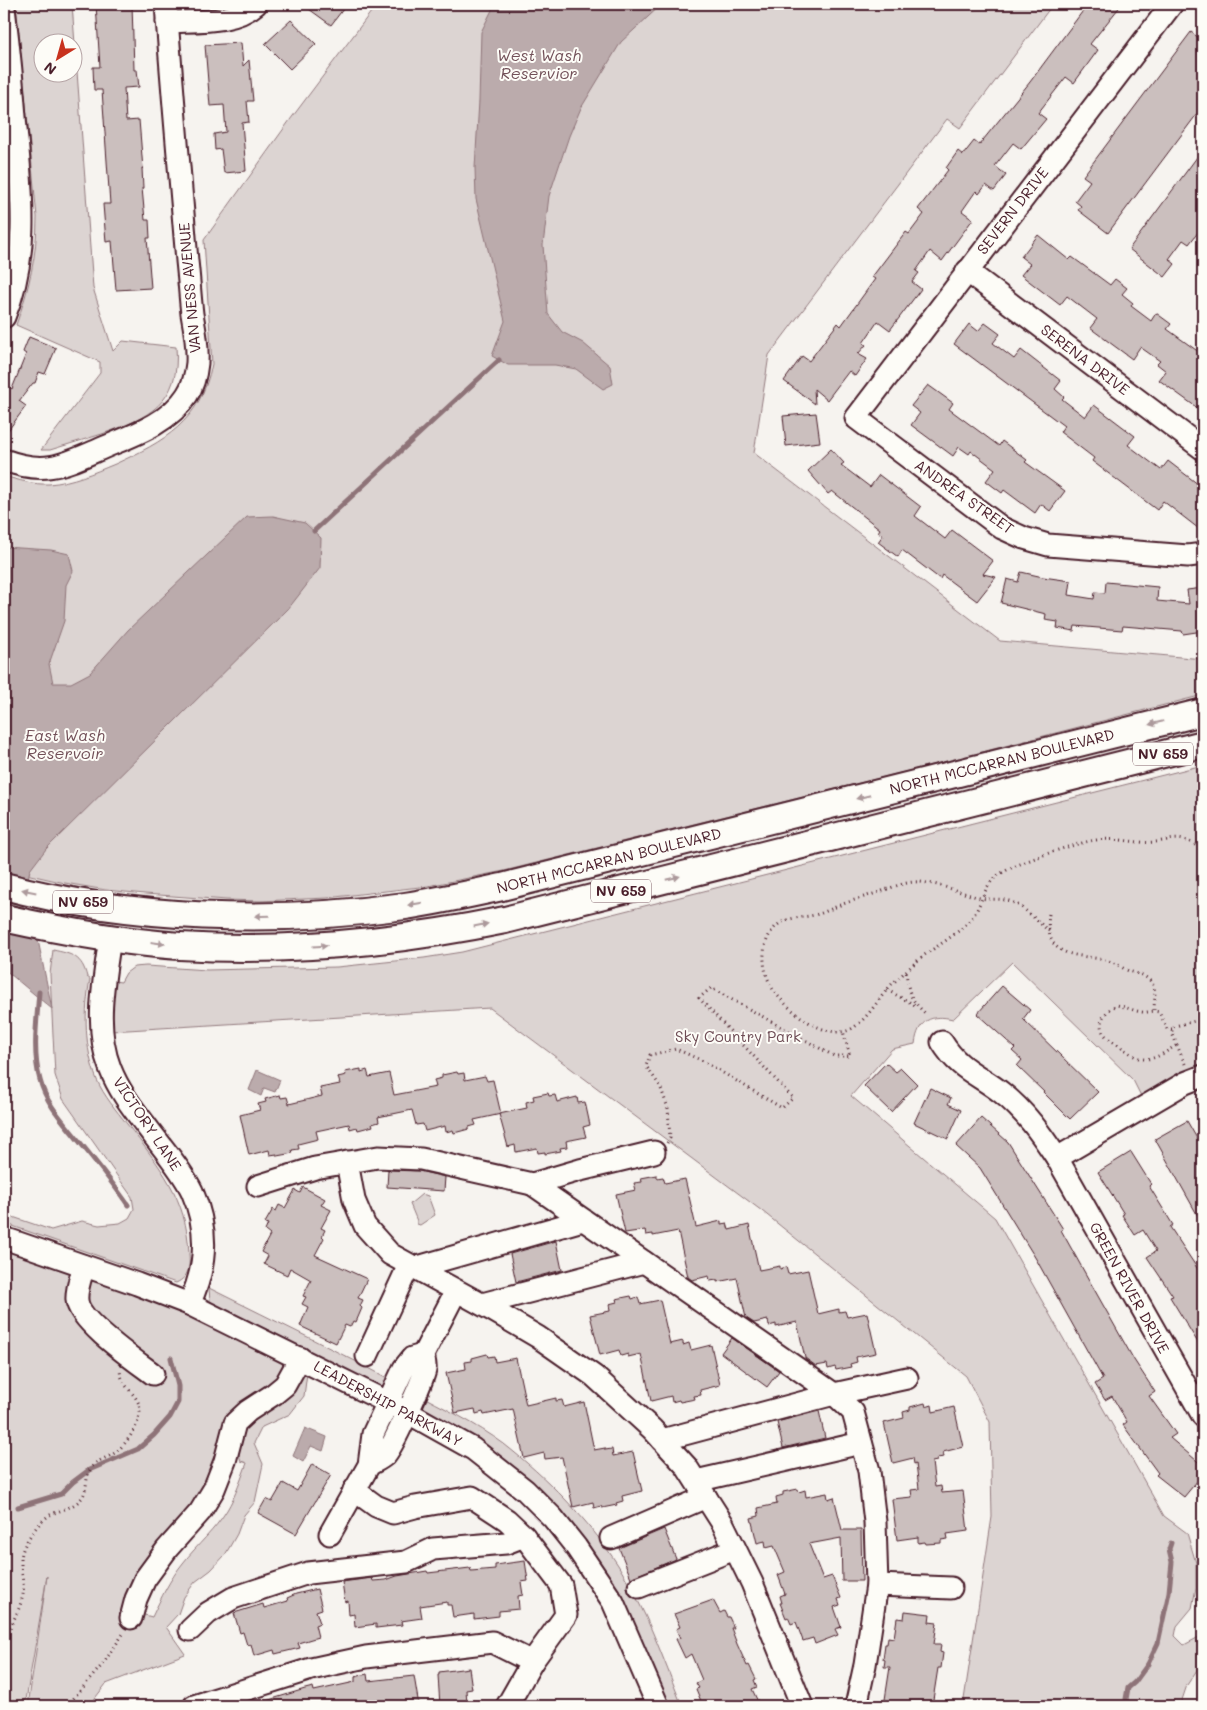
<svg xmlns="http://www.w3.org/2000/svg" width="1207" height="1710" font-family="Mali,sans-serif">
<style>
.green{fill:#dcd4d2;stroke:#937a7e;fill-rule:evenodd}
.water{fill:#bbabac;stroke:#8e7378}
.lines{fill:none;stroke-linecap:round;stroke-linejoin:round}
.stream{stroke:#8e7378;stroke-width:5}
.building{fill:#cbbfbe;stroke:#4a1f2b}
.minor-casing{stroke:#4a1f2b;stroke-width:25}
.major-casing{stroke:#4a1f2b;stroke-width:30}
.path{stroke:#4a1f2b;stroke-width:3;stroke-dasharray:1 4;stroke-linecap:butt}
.minor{stroke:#fdfcf7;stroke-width:21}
.major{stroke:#fdfcf7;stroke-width:26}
.oneway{fill:#ac999b}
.labels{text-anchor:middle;stroke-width:4;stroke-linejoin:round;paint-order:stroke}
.shield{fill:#fdfcf7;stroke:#806168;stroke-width:1}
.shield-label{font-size:14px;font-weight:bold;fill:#4a1f2b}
.street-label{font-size:15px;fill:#4a1f2b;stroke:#fdfcf7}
.park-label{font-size:15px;fill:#6e4c55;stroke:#fdfcf7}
.water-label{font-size:16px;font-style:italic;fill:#725058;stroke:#fdfcf7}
</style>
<rect width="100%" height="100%" fill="#f6f3ef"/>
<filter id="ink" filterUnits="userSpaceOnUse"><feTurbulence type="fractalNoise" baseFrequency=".02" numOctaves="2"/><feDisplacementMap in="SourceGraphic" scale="10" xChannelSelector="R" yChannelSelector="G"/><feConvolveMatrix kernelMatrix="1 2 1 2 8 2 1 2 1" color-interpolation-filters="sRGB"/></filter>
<g filter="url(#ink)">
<!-- green -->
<g class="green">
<path d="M16 4H72L93 288 113 351 123 341 176 347C181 403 148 418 102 434 85 439 67 445 50 450H41L100 373V362L16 325C29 289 37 255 37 217ZM42 42H72V72H42Z"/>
<path d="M377 4H1053L960 128 947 119 769 355 754 453 1000 641 1203 659V695L912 770 504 871 428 886 327 898 260 901 227 900 145 894 106 890 65 883 4 869V476C18 480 34 485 49 484 73 482 93 473 115 464 165 441 200 422 212 364L204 240 290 120Z"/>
<path d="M1203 765V1066L1142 1098 1133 1080 1012 962 953 1019C931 1014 918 1020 915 1044L892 1049 851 1096 995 1218 1164 1516 1187 1533 1196 1563V1588L1192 1608 1177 1626 1175 1636 1184 1645 1199 1637H1203V1661L1187 1685 1180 1706H963L992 1517 990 1422 966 1376 762 1211 490 1008 111 1031 110 1016 114 981 121 982 126 973 134 967 146 966 207 970 337 967 424 958 462 952Z"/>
<path d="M53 950C72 954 82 956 87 977L90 979C84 1012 84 1047 97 1080 104 1096 116 1110 127 1124 160 1167 187 1197 189 1254 190 1267 189 1277 176 1283L4 1223V1214L51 1230 82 1221 99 1225 120 1223 129 1218 134 1209 132 1197 63 1099 55 1075 50 974Z"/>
<path d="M422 1194 428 1196 435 1215 420 1225 417 1224V1221L410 1204Z"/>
<path d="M4 1250 148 1298 188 1315 282 1361C293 1390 247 1397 232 1413 221 1425 220 1451 214 1467 212 1473 209 1478 206 1484 193 1508 173 1525 157 1547 152 1554 148 1562 143 1569 134 1582 126 1593 123 1609L152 1617C161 1598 170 1579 183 1563 197 1545 215 1530 227 1510 236 1495 241 1479 247 1463L241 1461C226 1420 259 1418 282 1397 290 1390 298 1376 307 1373L304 1396 290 1414 262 1427 254 1443 263 1464 255 1502 244 1515 237 1534 225 1555 211 1570 195 1582 184 1597 178 1614 166 1627 185 1654 106 1684 89 1706H28L47 1576 25 1706H4Z"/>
<path d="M209 1288C277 1322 346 1355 412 1391 442 1407 477 1424 504 1444 547 1478 588 1519 618 1565 646 1609 663 1658 682 1706H669C653 1667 638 1627 617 1589 576 1519 515 1459 444 1420 418 1406 391 1394 366 1381 315 1356 265 1330 214 1304L210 1301Z"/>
</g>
<!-- water -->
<g class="water">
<path d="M495 4H662L621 42 581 108 569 136 549 196 543 245 548 314 562 332 583 343 610 366 613 384 603 389 576 369 555 365H508L492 356 505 321 476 199 475 168 479 101 481 32Z"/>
<path d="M273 516 305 523 321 538 320 568 288 609 46 849 30 870 22 904 37 935 52 1009 4 969V547L51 550 69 554 73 571 66 585 64 621 49 664 53 683H71L90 673 128 630 247 517Z"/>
<path d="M257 1070 280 1080 275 1092 264 1088 261 1096 249 1090Z"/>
<path d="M305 1428 327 1437 323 1451 311 1446 303 1462 293 1456Z"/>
</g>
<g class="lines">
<!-- stream -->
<g class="stream">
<path d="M314 531 499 360"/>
<path d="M39 992C37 1020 32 1052 40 1080 46 1104 64 1122 79 1141 96 1162 113 1183 128 1205"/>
<path d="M18 1507 61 1494 73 1482 89 1470 138 1449 154 1435 170 1417 178 1402V1386L171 1358"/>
<path d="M1129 1706 1126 1699 1128 1688 1135 1682 1148 1664 1158 1643 1169 1592 1172 1562 1169 1549 1171 1543"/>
</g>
</g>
<!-- building -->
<g class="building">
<path d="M96 4H132L134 70H137L139 87 124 88 126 121 139 120 143 169 142 168 143 188H142L145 220H149L150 238H147L151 288 116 290 112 241 106 242 103 204H110L102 90H94L93 67H100Z"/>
<path d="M302 4H347L331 25Z"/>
<path d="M1088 4H1122L1090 44 1098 50 1074 83 1066 77 1038 113 1046 119 1021 149 1013 143 995 166 1006 175 994 191 986 185 979 194 976 191 962 211 973 219 942 261 930 251 916 271 919 273 912 282 921 289 890 330 878 321 863 343 866 345 858 354 867 359 855 376 849 371 827 400 814 389 815 404 784 381 802 356 809 361 838 323 841 326 875 279 872 277 906 232 909 234 924 214 918 209 948 170 946 168 958 151 963 155 974 141 979 145 1030 82Z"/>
<path d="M291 20 316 44 290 69 265 44Z"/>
<path d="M1191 32 1203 41V106L1108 233 1078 210 1081 206 1075 201 1090 181 1083 176Z"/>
<path d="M241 43 243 66 249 60 253 101H247L249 122 242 123 246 171 224 173 221 149 215 150 214 134 226 132 224 105 210 106 205 45Z"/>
<path d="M1203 149V226L1189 244 1183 240 1169 259 1175 264 1165 277 1129 249Z"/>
<path d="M1038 235 1069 260 1072 257 1110 285 1115 279 1127 288 1122 294 1133 303 1131 306 1151 321 1156 313 1171 324 1167 329 1203 355V412L1159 380 1166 371 1157 364 1160 361 1140 347 1132 359 1090 328 1097 319 1067 296 1060 305 1021 275 1030 264 1021 257Z"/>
<path d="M985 323 1000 334 993 343 1014 359 1021 350 1061 381 1055 389 1064 397 1062 399 1085 417 1094 405 1135 436 1128 445 1161 470 1168 461 1203 488V532L1163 501 1157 510 1092 461 1094 458 1060 432 1064 426 954 344 969 324 978 331Z"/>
<path d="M29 337 56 348 45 374 39 372 35 383H33L19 401 26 406 4 436V383L12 389 26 354 23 352Z"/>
<path d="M928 385 953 403 949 409 999 446 1002 441 1027 460 1025 462 1065 491 1050 511 1041 504 1035 513 1004 490 1002 493 986 481 995 469 971 451 969 454 959 447 953 456 911 425 920 413 911 406Z"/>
<path d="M816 413 820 442 786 446 783 416Z"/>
<path d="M831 449 844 463 841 465 870 487 879 475 921 507 915 516 945 539 952 530 993 561 983 574 996 577 977 601 942 575 940 579 902 550 898 557 878 542 883 535 878 532 880 529 832 491 828 494 808 471Z"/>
<path d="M1021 572 1043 577 1071 581 1069 595 1094 599 1095 592 1105 593 1106 582 1158 587 1157 601 1189 604 1187 590 1203 588V631L1183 634 1182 631 1123 626 1122 630 1075 626 1074 631 1057 628 1058 622 1045 620 1046 614 1001 603 1007 579 1018 582Z"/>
<path d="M1002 986 1030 1010 1023 1019 1098 1092 1070 1119 1043 1092H1044L1017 1066 1022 1060 1012 1051 1015 1048 977 1014Z"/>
<path d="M886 1063 896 1072 901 1068 917 1084 891 1112 864 1086Z"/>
<path d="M361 1069V1072L367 1070 369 1077 389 1073 394 1095 436 1087 434 1080 442 1078V1075L457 1072 458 1074 464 1073 465 1080 485 1076 487 1081 493 1080 501 1114 474 1120 476 1125 469 1127V1129L454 1133 453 1130 446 1132 445 1126 425 1131 423 1124 416 1125 412 1110 378 1117 379 1122 372 1124 373 1126 358 1130 357 1127 350 1129 349 1124 316 1131 318 1139 298 1144 299 1149 292 1150 293 1153 277 1156V1154L270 1155 269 1150 249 1155 240 1115 260 1110 258 1104 266 1102 265 1099 280 1095 281 1098 287 1097 289 1104 322 1096 320 1088 340 1084 338 1077 346 1075 345 1072Z"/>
<path d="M930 1088 951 1098 948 1104 961 1110 948 1139 914 1123Z"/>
<path d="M548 1093 549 1096 555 1095 557 1102 577 1097 578 1103 585 1102 590 1125 583 1127 586 1137 566 1141 567 1147 560 1148 561 1151 545 1154V1152L538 1153 537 1148 516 1152 515 1145 508 1147 499 1114 527 1108 526 1102 534 1100 533 1096Z"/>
<path d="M981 1118 1008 1142 1063 1229 1061 1230 1085 1273 1134 1360 1155 1392 1149 1396 1176 1434 1170 1438 1203 1466V1474L1184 1497 1156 1475 1158 1473 1123 1425 1127 1422 1112 1396 1105 1400 1095 1384 1103 1379 1036 1259 980 1168 956 1146Z"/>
<path d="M1187 1121 1203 1149V1225L1155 1139Z"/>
<path d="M1131 1152 1151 1184 1149 1186 1173 1225 1170 1227 1203 1277V1351L1170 1297 1173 1296 1147 1257 1156 1251 1143 1230 1135 1235 1122 1215 1124 1214 1098 1172Z"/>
<path d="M388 1170 419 1171 445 1177 444 1191 387 1187Z"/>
<path d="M657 1175V1178L663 1177 665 1183 685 1179 696 1227 721 1221V1224L727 1223 729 1230 749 1225 759 1270 780 1266V1269L786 1267 788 1274 808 1270 818 1314 839 1309V1312L845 1311 847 1317 867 1313 876 1353 856 1357 857 1362 850 1364 851 1367 836 1370 835 1367 828 1369 827 1364 816 1366 805 1358 797 1322 776 1327V1324L769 1326 768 1320 754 1323 746 1318 737 1278 717 1282V1280L710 1281 709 1276 692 1280 688 1277 678 1231 653 1236V1234L646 1235 645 1230 625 1233 616 1194 636 1190 634 1183 642 1182 641 1178Z"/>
<path d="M303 1187 325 1199 321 1205 331 1210 321 1228 325 1230 322 1236 324 1238 315 1255 367 1279 358 1298 363 1300 360 1306 362 1308 356 1322 353 1321 350 1327 345 1325 336 1343 300 1326 308 1307 302 1304 306 1297 303 1296 311 1280 290 1268 287 1275 264 1264 268 1256 261 1252 270 1235 265 1231 268 1224 265 1223 273 1209 276 1211 279 1205 285 1208 295 1190 300 1193Z"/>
<path d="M556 1241 562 1270 516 1282 510 1254Z"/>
<path d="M631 1296 632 1299 638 1297 640 1304 660 1300 670 1344 683 1341V1345L689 1343 691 1350 711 1345 720 1385 700 1390 701 1395 694 1396 695 1399 680 1402 679 1400 672 1402 671 1396 651 1401 641 1354 628 1357V1354L621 1356 619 1350 600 1355 590 1315 610 1311 609 1304 617 1302 616 1299Z"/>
<path d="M732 1338 779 1371 767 1387 721 1353Z"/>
<path d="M487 1354 488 1357 494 1356 495 1362 516 1358 526 1405 556 1398V1401L562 1400 564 1407 584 1402 594 1450 605 1448V1450L612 1449 613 1456 633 1452 642 1491 622 1496 623 1501 616 1503 617 1505 602 1508 601 1506 594 1508 593 1502 573 1507 562 1457 545 1459 544 1453 524 1458 513 1409 484 1415 483 1412 476 1414 475 1409 455 1413 446 1373 466 1369 465 1362 472 1361V1358Z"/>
<path d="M925 1403 926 1407 932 1405 933 1412 954 1407 963 1447 943 1452 944 1457 937 1458V1461L932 1462 935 1487 941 1486 942 1493 963 1491 968 1531 947 1534 948 1539 941 1540V1543L926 1544 925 1542 918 1543V1537L897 1540 892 1499 912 1497 911 1490 919 1489 916 1463 914 1464 913 1458 893 1463 884 1423 904 1418 903 1412 910 1410V1407Z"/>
<path d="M819 1411 825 1438 783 1448 777 1422Z"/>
<path d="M312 1464 331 1475 296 1534 258 1513 266 1499 272 1502 283 1483 297 1491Z"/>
<path d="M798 1489 799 1492 805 1490 806 1497 827 1493 828 1499 834 1497 842 1530H861L862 1581H842L841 1538 809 1544 823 1579 832 1576 841 1598 838 1599 840 1605 834 1607 841 1627 835 1629 838 1635 815 1644 813 1638 803 1641 796 1622 791 1624 788 1617 786 1618 780 1603H782L780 1596 785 1594 778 1575 785 1572 774 1546 766 1548 765 1541 757 1543 751 1518 759 1516 758 1508 777 1504 776 1497 783 1495V1492Z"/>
<path d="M664 1529 676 1559 631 1578 619 1548Z"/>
<path d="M525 1561 528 1581 521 1582 523 1595 518 1596 519 1609 499 1611V1616L474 1619V1614L453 1617 451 1605H447V1602L420 1606 422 1618 401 1621 402 1625 376 1628V1624L355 1627 354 1614 349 1615 348 1601 345 1602 342 1582 372 1578 373 1581 386 1580 397 1576 427 1571 428 1573 470 1568 471 1571 495 1569V1565Z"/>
<path d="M317 1589 322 1609 316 1611 320 1623 315 1625 318 1637 298 1643 300 1648 275 1654 274 1650 254 1656 251 1644 247 1645 243 1632 240 1633 234 1613 263 1604 264 1608 288 1601 287 1598 296 1594Z"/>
<path d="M713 1600 720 1613 724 1611 727 1617H729L734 1628H731L737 1644 747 1666 749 1665 756 1679 754 1680 757 1687 752 1689 760 1706H703L696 1689 699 1688 696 1683 702 1680 691 1654 685 1658 676 1639 680 1638 676 1629 680 1627 674 1614Z"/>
<path d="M905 1611 930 1614 929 1622 937 1623 934 1644H941L940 1652 943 1653 941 1668H938L932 1706H884L890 1667H884L885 1660 883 1659 885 1644H887L888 1637 894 1638 897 1618 904 1619Z"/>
<path d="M469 1668 472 1689 466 1690 467 1703 462 1704V1706H440L438 1675H439V1672Z"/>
<path d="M367 1674 368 1681 414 1676 419 1706H259V1703L305 1689 313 1687 314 1691 355 1682V1677Z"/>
</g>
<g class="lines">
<!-- minor casing -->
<g class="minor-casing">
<g id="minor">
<path d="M1172 4 856 418 1002 528 1024 538 1048 545 1188 556 1203 554"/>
<path d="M4 8C9 48 13 89 16 129 22 194 30 254 4 317"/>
<path d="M167 22C196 20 233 24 256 4"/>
<path d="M967 271 1203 449"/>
<path d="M4 460C47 476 65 464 105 447 134 435 169 423 187 395 193 386 196 373 197 363 198 346 195 330 192 314 190 296 189 279 187 261 180 175 172 90 166 4"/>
<path d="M110 938C104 981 94 1027 110 1068 118 1089 131 1106 144 1123 159 1144 181 1168 192 1191 209 1230 207 1267 189 1304"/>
<path d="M942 1042C959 1070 978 1074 1002 1093 1025 1111 1041 1134 1057 1158L1203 1416"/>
<path d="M1057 1158 1185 1083 1203 1076"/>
<path d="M347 1162 354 1200 365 1226 390 1254 492 1310 538 1337 594 1376 652 1429 686 1466 723 1524 752 1583 802 1706"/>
<path d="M532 1184 834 1394 853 1412 869 1471 875 1522 877 1585 865 1665 856 1706"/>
<path d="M258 1186 315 1168 378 1157 421 1159 532 1184 580 1170 654 1152"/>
<path d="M4 1238 137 1284 189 1304 407 1412 473 1449 525 1490 553 1518 576 1547 613 1602 658 1706"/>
<path d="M84 1266C81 1277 76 1289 77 1300 78 1321 136 1361 153 1374"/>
<path d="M414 1268 583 1220"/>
<path d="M482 1304 644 1262"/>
<path d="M423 1355 456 1291"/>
<path d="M367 1356 409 1265"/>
<path d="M662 1440 834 1394 907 1378"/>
<path d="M696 1481 861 1443"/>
<path d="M330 1534 369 1465 373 1434 404 1368 412 1358 423 1355C424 1360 426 1365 425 1370 423 1380 392 1449 385 1455 381 1459 374 1462 369 1465"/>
<path d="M611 1538 706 1497"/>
<path d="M877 1585 951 1588"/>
<path d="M639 1587 735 1549"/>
<path d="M131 1618 136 1599 145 1579 167 1549 200 1512 214 1489 225 1461 235 1423 248 1411 274 1394 285 1385 300 1358"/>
<path d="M190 1630 208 1613 233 1598 308 1573 406 1562 433 1549 506 1543 524 1536 507 1520 472 1497 415 1507 393 1513 376 1506 354 1490"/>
<path d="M194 1706 311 1669 366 1657 492 1642 532 1662"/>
<path d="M507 1706 532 1662 566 1615 561 1585 524 1536"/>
</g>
</g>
<!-- major casing -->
<g class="major-casing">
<g id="major">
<path d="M4 886C133 920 273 924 405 906 438 901 470 894 502 887L1203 712"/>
<path d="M4 918C62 931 121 942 180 946 291 953 397 942 505 920L1203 744"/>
</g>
</g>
<!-- path -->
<g class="path">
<path d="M1049 914C1043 963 1081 952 1112 962 1118 964 1123 969 1129 971 1138 974 1150 976 1154 987 1156 994 1154 1003 1154 1010"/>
<path d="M1049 931C1039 923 1029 912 1018 905 1002 896 995 901 980 898 959 892 941 884 920 882 909 881 895 886 885 890 871 895 857 899 843 904 834 907 826 912 818 914 806 918 790 916 779 924 757 940 761 977 778 996 793 1013 822 1037 846 1031 863 1027 880 996 892 984 902 975 912 965 922 957 939 944 961 933 974 915 982 902 984 887 996 877 1009 865 1078 842 1096 840 1111 838 1126 841 1140 842 1169 845 1177 829 1203 851"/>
<path d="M906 972C909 995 910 999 927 1015"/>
<path d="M887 990 915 1005"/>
<path d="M1172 1029H1167L1159 1012C1152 1010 1148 1013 1142 1012 1134 1011 1126 1007 1117 1005 1106 1010 1095 1023 1105 1035 1109 1040 1116 1043 1121 1047 1128 1052 1136 1059 1145 1059 1157 1059 1167 1051 1177 1045"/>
<path d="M1185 1064 1172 1033V1029L1175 1026 1203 1019"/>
<path d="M667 1143 670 1138 668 1108 660 1086 646 1066 650 1055 676 1049 703 1061 782 1108 793 1098 699 998 711 988 834 1056H850L843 1031"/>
<path d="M4 1641C9 1628 18 1614 22 1599 27 1582 16 1565 24 1547 29 1536 39 1522 50 1515 60 1510 72 1508 80 1500 89 1491 84 1478 91 1468 96 1460 108 1458 116 1452 127 1443 140 1425 140 1410 139 1394 123 1390 120 1371"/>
<path d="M67 1706 103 1664 123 1634"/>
</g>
<!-- minor -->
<use href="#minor" class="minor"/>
<!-- major -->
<use href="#major" class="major"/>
</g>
<!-- one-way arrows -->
<defs><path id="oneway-solid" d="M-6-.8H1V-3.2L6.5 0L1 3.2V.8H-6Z" transform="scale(1.25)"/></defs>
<g class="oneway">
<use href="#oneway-solid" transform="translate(1156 723) rotate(166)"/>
<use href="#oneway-solid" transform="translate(863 797) rotate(166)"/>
<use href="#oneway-solid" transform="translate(673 878) rotate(-14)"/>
<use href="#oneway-solid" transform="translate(29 891) rotate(-168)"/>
<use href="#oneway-solid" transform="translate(415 904) rotate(171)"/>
<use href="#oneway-solid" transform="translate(262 916) rotate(179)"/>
<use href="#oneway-solid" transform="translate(481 925) rotate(-11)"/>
<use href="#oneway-solid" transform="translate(158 943) rotate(7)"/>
<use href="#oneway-solid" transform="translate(320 946) rotate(-4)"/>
</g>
</g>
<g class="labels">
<!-- shield labels -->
<g class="shield">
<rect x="1133" y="742.5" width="60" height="23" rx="4"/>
<rect x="591" y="879.5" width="60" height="23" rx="4"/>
<rect x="53" y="890.5" width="60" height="23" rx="4"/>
</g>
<g class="shield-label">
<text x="1163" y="759">NV 659</text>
<text x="621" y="896">NV 659</text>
<text x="83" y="907">NV 659</text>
</g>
<!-- street labels -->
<g class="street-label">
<text transform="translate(1013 211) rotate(-52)" y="5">SEVERN DRIVE</text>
<text transform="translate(190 288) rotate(-95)" y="5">VAN NESS AVENUE</text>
<text transform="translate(1085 360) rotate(37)" y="5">SERENA DRIVE</text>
<text transform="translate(964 497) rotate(35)" y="5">ANDREA STREET</text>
<text transform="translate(1002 762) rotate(-14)" y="5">NORTH MCCARRAN BOULEVARD</text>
<text transform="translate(609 861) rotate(-14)" y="5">NORTH MCCARRAN BOULEVARD</text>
<text transform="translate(147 1124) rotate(56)" y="5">VICTORY LANE</text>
<text transform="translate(1129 1288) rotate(61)" y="5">GREEN RIVER DRIVE</text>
<text transform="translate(388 1404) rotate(28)" y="5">LEADERSHIP PARKWAY</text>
</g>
<!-- park labels -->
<g class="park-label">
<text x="738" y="1042">Sky Country Park</text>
</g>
<!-- water labels -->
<g class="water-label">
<text x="539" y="61">West Wash<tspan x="539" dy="18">Reservior</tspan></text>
<text x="65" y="741">East Wash<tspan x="65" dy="18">Reservoir</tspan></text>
</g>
</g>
<!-- margin -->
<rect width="1207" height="1710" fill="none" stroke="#fdfcf7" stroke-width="20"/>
<rect x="10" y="10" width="1187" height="1690" fill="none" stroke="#4a1f2b" stroke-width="2" filter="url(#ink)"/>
<!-- north arrow -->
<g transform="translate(58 58) rotate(217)"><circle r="24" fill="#fdfcf7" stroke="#b5a4a5"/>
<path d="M0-4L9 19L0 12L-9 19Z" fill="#c8321e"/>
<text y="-8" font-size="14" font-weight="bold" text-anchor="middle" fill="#4a1f2b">N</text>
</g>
</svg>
